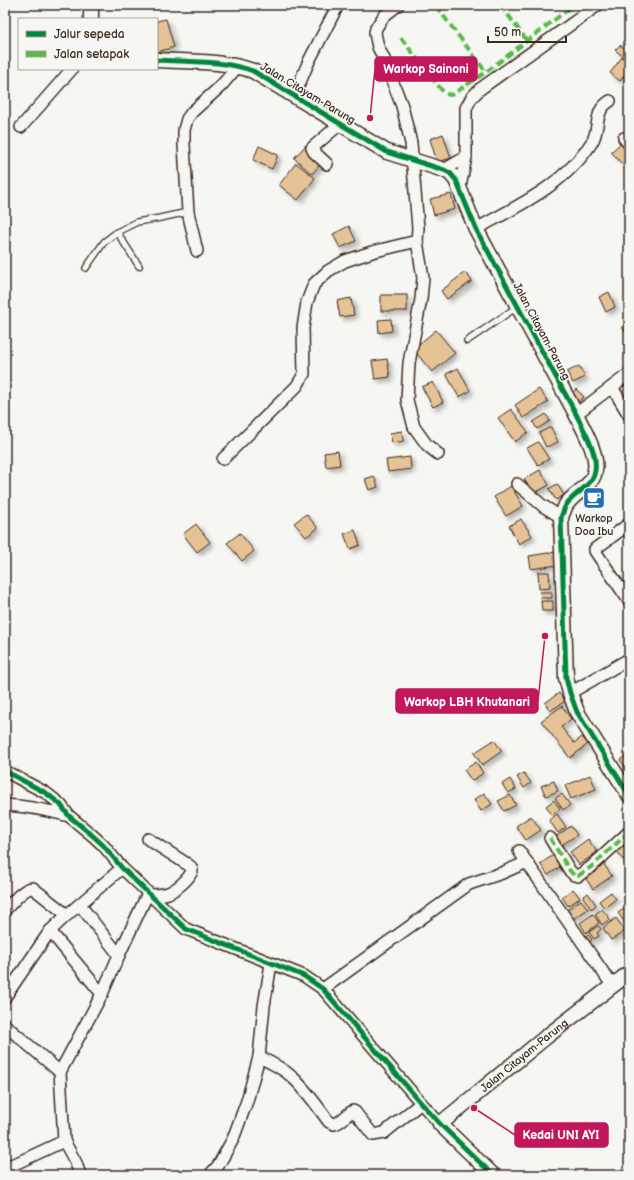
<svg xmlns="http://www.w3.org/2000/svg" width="634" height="1180" font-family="'Balsamiq Sans',sans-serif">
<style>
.building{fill:#e6c397;stroke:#3b2a1e;filter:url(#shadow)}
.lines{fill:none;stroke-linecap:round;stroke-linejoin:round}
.service-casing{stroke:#3b2a1e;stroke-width:8}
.minor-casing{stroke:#3b2a1e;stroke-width:14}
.tertiary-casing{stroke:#3b2a1e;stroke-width:17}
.service{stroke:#f6f6f2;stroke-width:5.5}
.minor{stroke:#f6f6f2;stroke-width:11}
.tertiary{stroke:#f6f6f2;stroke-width:14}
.quiet{stroke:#58b947;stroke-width:4;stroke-dasharray:8 4;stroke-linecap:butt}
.cycleway-casing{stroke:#f6f6f2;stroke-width:8}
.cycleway{stroke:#00873e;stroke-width:5}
.labels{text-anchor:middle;stroke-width:3.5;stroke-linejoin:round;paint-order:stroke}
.street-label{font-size:11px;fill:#3b2a1e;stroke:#f6f6f2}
.poi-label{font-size:11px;fill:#3b2a1e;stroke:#f6f6f2}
.leader{fill:none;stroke:#c2185b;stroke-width:1.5}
.callout-dot{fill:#c2185b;stroke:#f6f6f2;stroke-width:1.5}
.callout{fill:#c2185b;stroke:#c2185b;stroke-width:1.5}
.callout-label{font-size:12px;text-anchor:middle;font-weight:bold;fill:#fff}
</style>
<defs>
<filter id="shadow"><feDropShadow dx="3.5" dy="3.5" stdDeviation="2" flood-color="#0004"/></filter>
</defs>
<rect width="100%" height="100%" fill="#f6f6f2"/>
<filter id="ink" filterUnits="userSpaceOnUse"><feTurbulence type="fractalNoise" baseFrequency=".025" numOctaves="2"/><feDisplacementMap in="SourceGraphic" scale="8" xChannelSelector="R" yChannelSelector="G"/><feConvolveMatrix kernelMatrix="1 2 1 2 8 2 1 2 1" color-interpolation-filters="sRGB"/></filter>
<g filter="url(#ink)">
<!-- building -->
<g class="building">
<path d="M166 19 174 47 157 52V21Z"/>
<path d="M620 45 629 52V61L615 50Z"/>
<path d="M622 57 629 62V69L620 81 610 73Z"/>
<path d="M443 134 451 158 437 162 430 139Z"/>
<path d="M622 142 629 149V171L611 152Z"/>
<path d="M306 145 323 161 312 174 294 158Z"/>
<path d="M259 146 278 155 272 169 253 160Z"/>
<path d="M296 163 315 178 298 200 279 185Z"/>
<path d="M451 194 455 209 434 215 430 199Z"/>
<path d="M349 226 356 241 340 248 333 234Z"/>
<path d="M465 272 472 281 447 299 441 291Z"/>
<path d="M609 292 615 307 606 312 599 297Z"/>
<rect x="381" y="295" width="26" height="16"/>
<path d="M351 298 354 315 340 317 337 301Z"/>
<path d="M391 319 392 331 379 333 378 320Z"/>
<path d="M629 322V337L622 327Z"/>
<path d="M436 330 455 353 432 372 413 349Z"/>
<path d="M387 359 390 377 375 379 372 361Z"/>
<path d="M579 366 585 377 573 383 567 372Z"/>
<path d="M458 368 470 391 459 397 446 374Z"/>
<path d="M433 382 443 402 433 407 422 387Z"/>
<path d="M539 389 548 402 523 418 515 405Z"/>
<path d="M576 389 584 397 577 403 570 396Z"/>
<path d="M511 409 528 432 515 442 498 418Z"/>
<path d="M546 414 550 421 537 429 533 422Z"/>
<path d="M551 427 558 442 546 447 539 433Z"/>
<path d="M402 431 403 441 392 443 390 433Z"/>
<path d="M538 442 549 459 538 465 527 448Z"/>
<path d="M338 451 340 465 326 467 324 453Z"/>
<path d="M410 457 411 469 388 472 386 460Z"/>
<path d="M540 470 549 485 533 494 524 479Z"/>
<path d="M374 476 378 487 369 490 365 479Z"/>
<path d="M557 484 564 495 556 500 549 489Z"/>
<path d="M511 486 523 506 506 516 494 497Z"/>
<path d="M306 514 318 528 306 537 294 523Z"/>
<path d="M521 519 532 536 519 544 509 526Z"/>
<path d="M196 524 210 542 197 552 183 534Z"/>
<path d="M355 530 360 545 350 549 344 534Z"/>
<path d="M240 533 254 551 242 561 227 543Z"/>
<path d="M554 552 557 565 531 569 529 556Z"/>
<path d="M538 572H549L550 588 539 589Z"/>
<path d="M540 592H552V598H541Z"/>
<path d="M541 601H553V611H542Z"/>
<path d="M559 693 565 701 550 711 545 703Z"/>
<path d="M562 706 571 719 561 727 574 743 582 737 588 744 570 758 541 721Z"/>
<path d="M494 740 502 751 482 765 474 753Z"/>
<path d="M629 753V766L626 768 620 760Z"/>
<path d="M476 762 483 773 472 781 464 770Z"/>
<path d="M524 773 531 783 524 788 517 777Z"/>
<path d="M590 775 596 789 571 799 565 786Z"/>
<path d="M510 779 516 789 508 793 502 784Z"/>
<path d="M554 781 558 791 546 796 541 786Z"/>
<path d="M484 793 492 804 481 811 474 800Z"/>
<path d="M562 794 570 805 563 810 555 798Z"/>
<path d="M510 795 516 805 504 811 498 801Z"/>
<path d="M554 800 560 809 552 815 546 806Z"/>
<path d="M557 814 566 827 558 833 549 820Z"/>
<path d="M531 816 541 830 526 840 516 826Z"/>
<path d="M571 826 577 835 560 846 554 838Z"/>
<path d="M588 839 597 852 579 865 570 852Z"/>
<path d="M626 845 629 849V855L623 860 617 851Z"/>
<path d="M555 854 563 865 548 875 540 864Z"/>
<path d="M603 863 612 876 593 889 584 876Z"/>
<path d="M573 889 580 898 568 906 562 897Z"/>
<path d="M611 892 616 899 604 908 599 901Z"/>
<path d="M588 893 596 905 591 909 583 897Z"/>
<path d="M581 900 588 909 573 919 567 910Z"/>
<path d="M625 908 629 913V928L618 913Z"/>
<path d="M602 909 610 919 602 925 595 914Z"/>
<path d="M593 914 599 923 586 933 580 923Z"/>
<path d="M616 918 625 931 611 940 603 928Z"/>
<path d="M598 926 601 929 597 933 599 936 594 939 589 932Z"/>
<path d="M588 934 592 940 589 943 585 937Z"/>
</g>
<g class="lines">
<!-- service casing -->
<g class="service-casing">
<g id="service">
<path d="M117 232 139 266"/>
<path d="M86 268 104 242 117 232 137 222 160 218 188 212"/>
<path d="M467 341 517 307"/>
</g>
</g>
<!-- minor casing -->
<g class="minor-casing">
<g id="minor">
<path d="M294 96 309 61 336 9"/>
<path d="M21 127 72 69"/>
<path d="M624 138 629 144"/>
<path d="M327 164 314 152 312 148 340 124"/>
<path d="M444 170 466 157"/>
<path d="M460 187 466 157V108L472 97 480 89 598 5"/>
<path d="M476 229C518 206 566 184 592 142 598 133 596 119 601 110 603 106 607 103 610 101"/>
<path d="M417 241 423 278 421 299 409 363 407 400 414 427 427 445 438 454"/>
<path d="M197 251 188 212 184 145V130L187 119 192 112 221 86 238 66"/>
<path d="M612 387 629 415"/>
<path d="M576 414 629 374"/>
<path d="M223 459 297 386 304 374 303 328 307 302 314 284 328 271 345 261 372 252 417 241 418 228 411 143 402 106 384 59 378 47 375 33 376 28 384 16 398 5"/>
<path d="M517 484 543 506 561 517"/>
<path d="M629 524 595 549V551L629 601"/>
<path d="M570 693 629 659"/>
<path d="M5 771 46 793 60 804 69 816 92 835 103 845 122 868 186 929 304 976 323 989 421 1103 440 1124"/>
<path d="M5 805C27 806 47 810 69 816"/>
<path d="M550 838 570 871 574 875 578 876 591 867 629 832"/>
<path d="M148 839 187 864 191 867 192 871C189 879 176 890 168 893 162 895 156 895 151 895"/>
<path d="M519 851 612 985"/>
<path d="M80 905 119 955"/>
<path d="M5 910C11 904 24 887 33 888L67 915"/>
<path d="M50 931 102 994"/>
<path d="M323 989 469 884 502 873 527 862"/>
<path d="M5 997 50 931 67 915 122 868"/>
<path d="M5 1025 60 1072"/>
<path d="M259 1057C270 1062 282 1068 291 1076 306 1089 317 1106 329 1122L334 1124C342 1123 346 1114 353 1111L355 1112 373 1135 384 1133 421 1103"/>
<path d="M5 1167 19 1162 64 1141"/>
<path d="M80 1175 76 1163 64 1141 60 1072 102 994 119 955 148 893"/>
<path d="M210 1175 218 1166 233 1139 247 1101 259 1057 264 1006 271 964"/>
</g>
</g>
<!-- tertiary casing -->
<g class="tertiary-casing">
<g id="tertiary">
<path d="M91 5V19"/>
<path d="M157 60C189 62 223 60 253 71L387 152 444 170 450 173 456 180 476 229 576 414C585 433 606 465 589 483 582 491 572 496 566 505 564 509 563 513 561 517L566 678 570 693 577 712 629 795"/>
<path id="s1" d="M493 1175 440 1124 546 1037 629 973"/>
</g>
</g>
<!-- service -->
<use href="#service" class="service"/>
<!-- minor -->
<use href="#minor" class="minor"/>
<!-- tertiary -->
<use href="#tertiary" class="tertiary"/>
<!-- quiet -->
<g class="quiet">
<path d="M438 5 439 10 486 72"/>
<path d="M501 5 527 41"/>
<path d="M401 38 444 93 450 95 453 94 486 72 574 5"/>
<path d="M550 838 570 871 574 875 578 876 591 867 629 832"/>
</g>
<!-- cycleway casing -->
<g class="cycleway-casing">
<g id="cycleway">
<path d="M157 60C189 62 223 60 253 71L387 152 444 170 450 173 456 180 476 229 576 414C585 433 606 465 589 483 582 491 572 496 566 505 564 509 563 513 561 517L566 678 570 693 577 712 629 795"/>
<path d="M5 771 46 793 60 804 69 816 92 835 103 845 122 868 186 929 304 976 323 989 421 1103 440 1124 493 1175"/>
</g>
</g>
<!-- cycleway -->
<use href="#cycleway" class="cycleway"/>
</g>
</g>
<!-- icons -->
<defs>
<g id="cafe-square" transform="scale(1.15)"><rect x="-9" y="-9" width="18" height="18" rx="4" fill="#1f6fb2" stroke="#f6f6f2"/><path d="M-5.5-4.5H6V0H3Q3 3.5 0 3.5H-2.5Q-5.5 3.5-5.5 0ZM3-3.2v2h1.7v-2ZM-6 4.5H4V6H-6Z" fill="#fff"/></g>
</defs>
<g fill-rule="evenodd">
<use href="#cafe-square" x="594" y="498"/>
</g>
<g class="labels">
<!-- street labels -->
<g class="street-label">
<text transform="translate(308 93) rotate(31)" y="4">Jalan Citayam-Parung</text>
<text transform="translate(542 331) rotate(62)" y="4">Jalan Citayam-Parung</text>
<text dy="4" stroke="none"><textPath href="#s1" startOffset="182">Jalan Citayam-Parung</textPath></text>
</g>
<!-- poi labels -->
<g class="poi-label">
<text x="594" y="522">Warkop<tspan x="594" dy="13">Doa Ibu</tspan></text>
</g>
</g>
<!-- callouts -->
<path class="leader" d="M370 118L375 69M545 636L538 701M474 1108L515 1135"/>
<g class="callout-dot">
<circle cx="370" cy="118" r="4"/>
<circle cx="545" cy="636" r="4"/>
<circle cx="474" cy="1108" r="4"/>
</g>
<g class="callout">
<rect x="375" y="57" width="102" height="24" rx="4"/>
<rect x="396" y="689" width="142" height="24" rx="4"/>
<rect x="515" y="1123" width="93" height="24" rx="4"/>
</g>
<g class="callout-label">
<text x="426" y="73">Warkop Sainoni</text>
<text x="467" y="706">Warkop LBH Khutanari</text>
<text x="561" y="1139">Kedai UNI AYI</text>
</g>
<!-- margin -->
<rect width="634" height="1180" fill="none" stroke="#f6f6f2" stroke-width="20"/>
<rect x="10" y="10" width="614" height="1160" fill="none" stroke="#3b2a1e" stroke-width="1.5" filter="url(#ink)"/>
<!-- legend -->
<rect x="18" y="18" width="140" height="52" fill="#f6f6f2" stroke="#aba49d"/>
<rect x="26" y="31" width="20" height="6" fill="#00873e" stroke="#aba49d"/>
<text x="54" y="38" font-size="12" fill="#3b2a1e">Jalur sepeda</text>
<rect x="26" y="51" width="20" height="6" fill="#58b947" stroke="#aba49d"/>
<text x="54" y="58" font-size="12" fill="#3b2a1e">Jalan setapak</text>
<!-- scale -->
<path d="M488 36v6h78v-6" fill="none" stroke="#3b2a1e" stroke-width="2"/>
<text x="494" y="36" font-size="12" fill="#3b2a1e" stroke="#f6f6f2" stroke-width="3" paint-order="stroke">50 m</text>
</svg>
